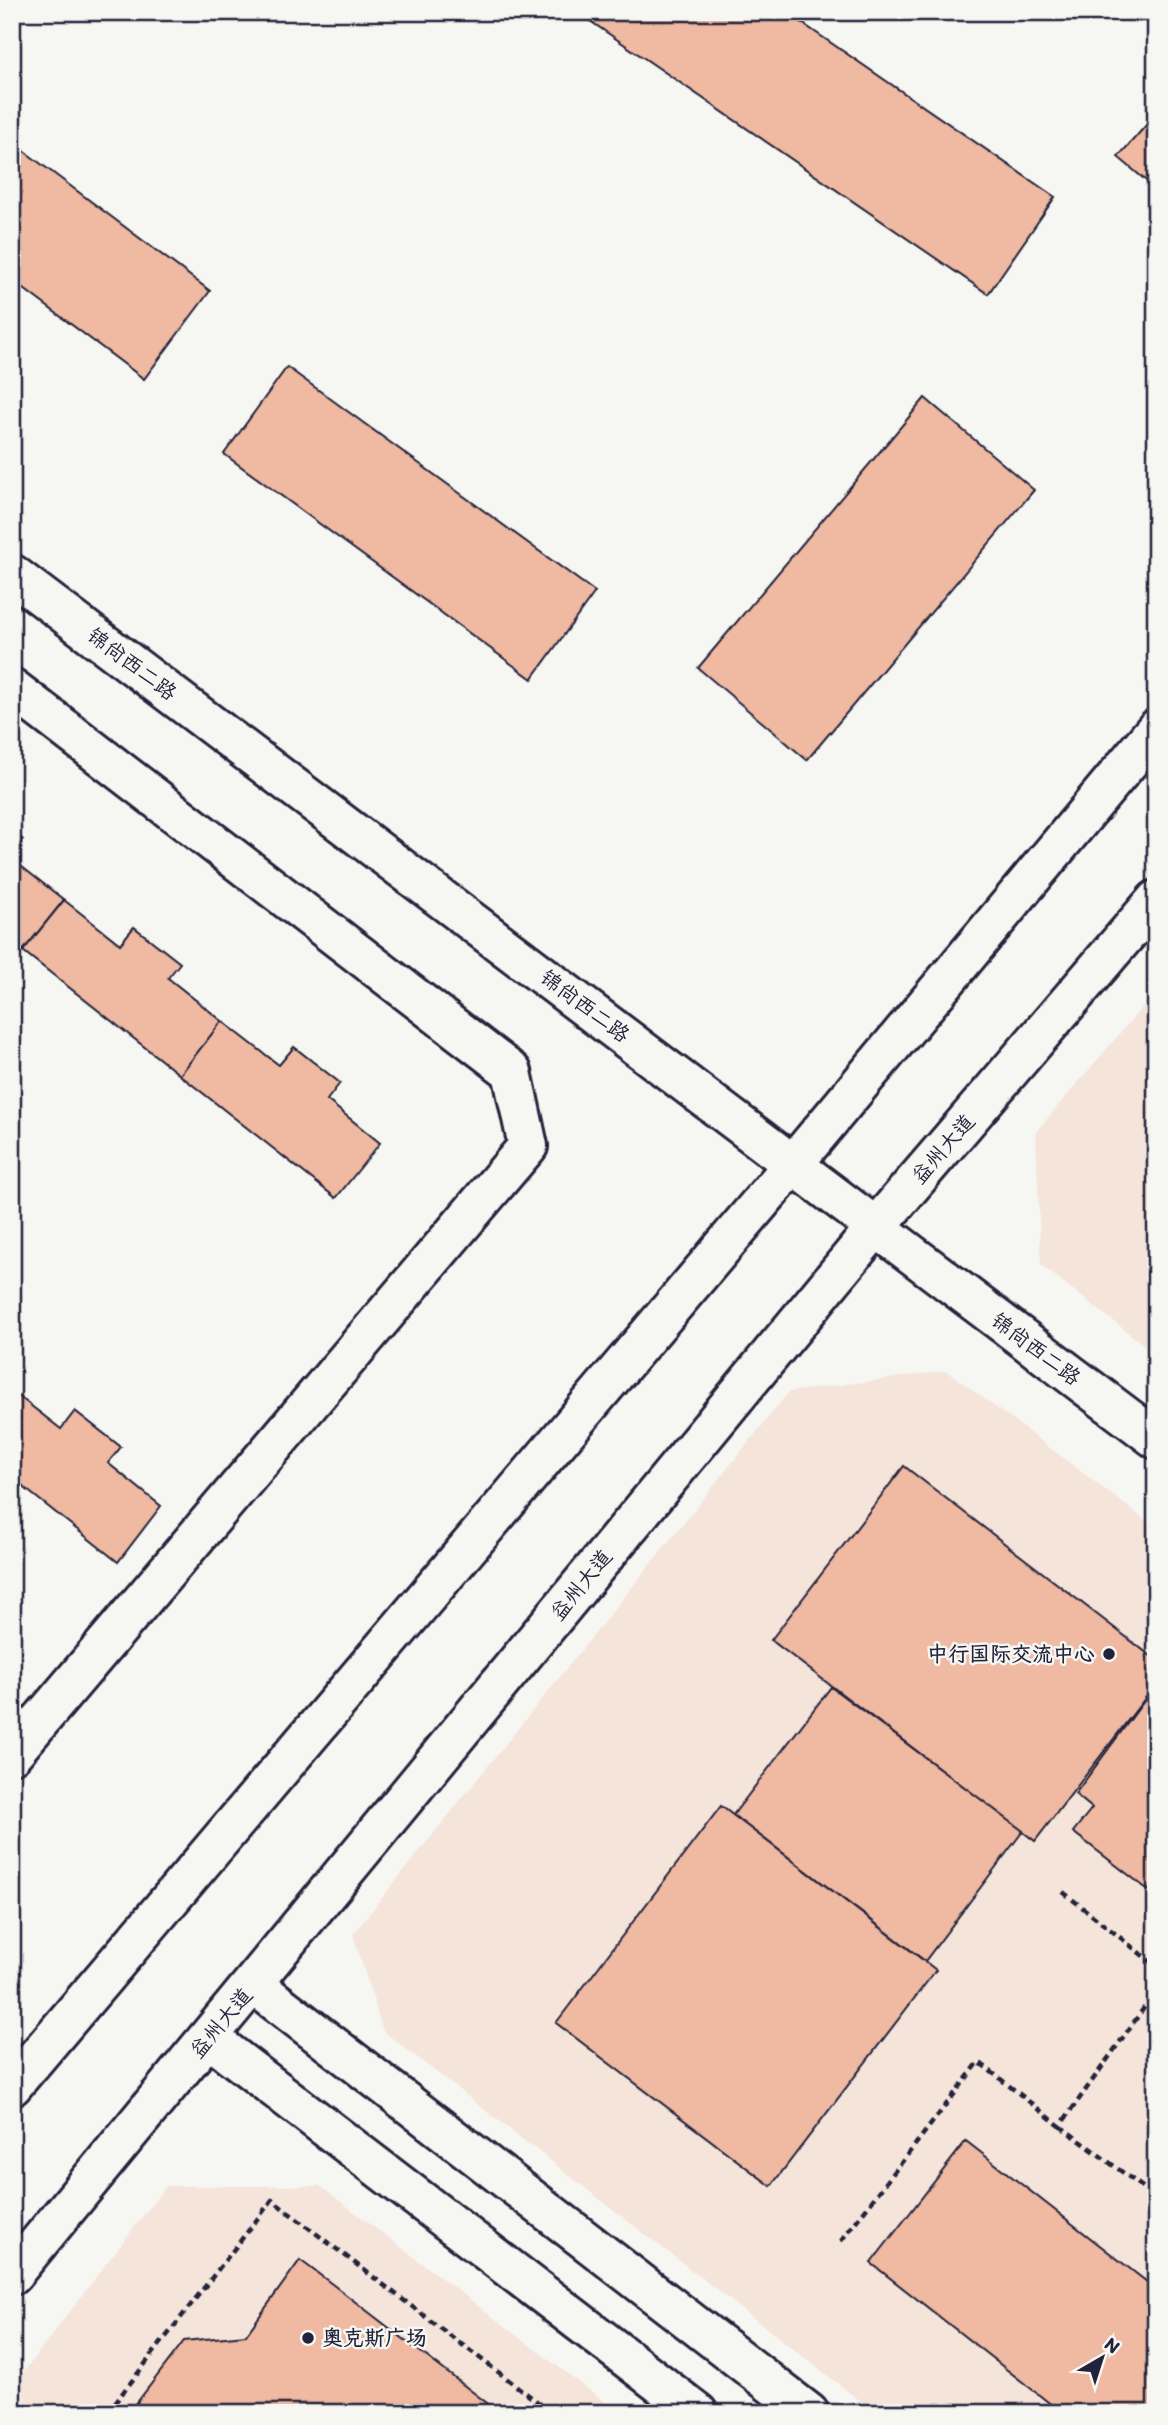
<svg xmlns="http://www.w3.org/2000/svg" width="1168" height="2425" font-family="Itim,'LXGW WenKai TC',sans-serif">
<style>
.built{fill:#f4e4da}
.building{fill:#efb9a2;stroke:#22223b;stroke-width:2}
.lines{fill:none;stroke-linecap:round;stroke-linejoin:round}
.minor-casing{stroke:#22223b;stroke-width:44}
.major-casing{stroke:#22223b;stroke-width:44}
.path{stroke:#22223b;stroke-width:4.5;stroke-dasharray:7 5;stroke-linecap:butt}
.minor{stroke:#f6f6f2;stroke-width:38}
.major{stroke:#f6f6f2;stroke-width:38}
.poi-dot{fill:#22223b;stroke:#f6f6f2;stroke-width:2.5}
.labels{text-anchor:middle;stroke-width:5;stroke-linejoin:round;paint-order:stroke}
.street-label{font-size:21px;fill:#22223b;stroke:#f6f6f2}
.poi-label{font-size:21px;font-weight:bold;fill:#22223b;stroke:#f6f6f2;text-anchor:end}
</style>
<rect width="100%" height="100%" fill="#f6f6f2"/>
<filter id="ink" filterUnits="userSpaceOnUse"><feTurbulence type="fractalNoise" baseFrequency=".0143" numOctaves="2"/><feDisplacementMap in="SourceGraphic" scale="14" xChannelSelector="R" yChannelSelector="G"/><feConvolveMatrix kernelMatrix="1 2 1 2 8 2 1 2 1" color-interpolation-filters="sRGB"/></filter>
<g filter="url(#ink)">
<!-- built -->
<g class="built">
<path d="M1156 991V1354L1041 1265 1036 1132Z"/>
<path d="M947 1371 1156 1528V2413H876L383 2031 353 1934 789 1392Z"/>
<path d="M166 2186H320L619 2413H12V2387Z"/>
</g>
<!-- building -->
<g class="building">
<path d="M577 12H786L1055 197 988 294Z"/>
<path d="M1156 114V189L1118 157Z"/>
<path d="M12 142 210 291 144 379 12 280Z"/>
<path d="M287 367 595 592 532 679 224 454Z"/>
<path d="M925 398 1034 490 807 760 698 668Z"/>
<path d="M12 831 23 840 12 854Z"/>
<path d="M12 859 64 900 23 951 12 942Z"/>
<path d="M64 900 120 944 134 927 180 963 168 978 222 1021 180 1075 23 951Z"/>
<path d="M222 1021 279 1065 294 1047 340 1083 327 1100 380 1143 336 1198 180 1075Z"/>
<path d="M12 1391 61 1429 75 1411 121 1447 108 1463 161 1506 118 1562 12 1478Z"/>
<path d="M904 1466 1156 1660V1684L1035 1841 771 1640Z"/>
<path d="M1156 1685V1896L1073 1832 1092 1808 1075 1794Z"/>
<path d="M831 1687 1023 1831 925 1961 733 1815Z"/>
<path d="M721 1806 936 1970 771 2186 556 2023Z"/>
<path d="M966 2141 1156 2289V2313L1148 2324 1156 2330V2413H1062L871 2263Z"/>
<path d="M300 2260 332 2284 500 2413H129L184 2341 246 2335Z"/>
</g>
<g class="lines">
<!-- minor casing -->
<g class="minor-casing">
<g id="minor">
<path d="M12 574 1156 1439"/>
<path d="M12 688 512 1072 528 1146 12 1754"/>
<path d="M253 1984 809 2413"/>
<path d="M209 2038 698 2413"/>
</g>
</g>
<!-- major casing -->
<g class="major-casing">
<g id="major">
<path d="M12 2086 794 1163 1156 729"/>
<path d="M12 2275 875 1228 1156 900"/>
</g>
</g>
<!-- path -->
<g class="path">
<path d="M1063 1892 1156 1966"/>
<path d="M1060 2126 1156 2197"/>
<path d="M841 2241 979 2062 1060 2126 1156 1991"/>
<path d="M107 2413 272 2200 552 2413"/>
</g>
<!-- minor -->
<use href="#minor" class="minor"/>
<!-- major -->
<use href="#major" class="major"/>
</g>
</g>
<!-- markers -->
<g class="poi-dot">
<circle cx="1109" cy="1654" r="7"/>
<circle cx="308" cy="2338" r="7"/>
</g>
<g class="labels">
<!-- street labels -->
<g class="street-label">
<text transform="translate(132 664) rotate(37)" y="7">锦尚西二路</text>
<text transform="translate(585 1006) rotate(37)" y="7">锦尚西二路</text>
<text transform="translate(943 1149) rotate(-49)" y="7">益州大道</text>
<text transform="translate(1036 1349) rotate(37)" y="7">锦尚西二路</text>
<text transform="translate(581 1585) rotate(-51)" y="7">益州大道</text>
<text transform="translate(221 2023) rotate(-50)" y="7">益州大道</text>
</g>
<!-- poi labels -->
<g class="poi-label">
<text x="1095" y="1661">中行国际交流中心</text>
<text x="322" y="2345" text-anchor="start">奥克斯广场</text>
</g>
</g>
<!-- margin -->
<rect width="1168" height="2425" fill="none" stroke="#f6f6f2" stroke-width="42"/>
<rect x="21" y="21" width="1126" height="2383" fill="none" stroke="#22223b" stroke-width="2.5" filter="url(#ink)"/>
<!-- north arrow -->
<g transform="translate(1102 2358) rotate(39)" stroke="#f6f6f2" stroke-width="5" paint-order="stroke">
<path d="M0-5L12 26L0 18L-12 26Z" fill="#22223b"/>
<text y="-10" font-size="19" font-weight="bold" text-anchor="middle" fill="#22223b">N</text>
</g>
</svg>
